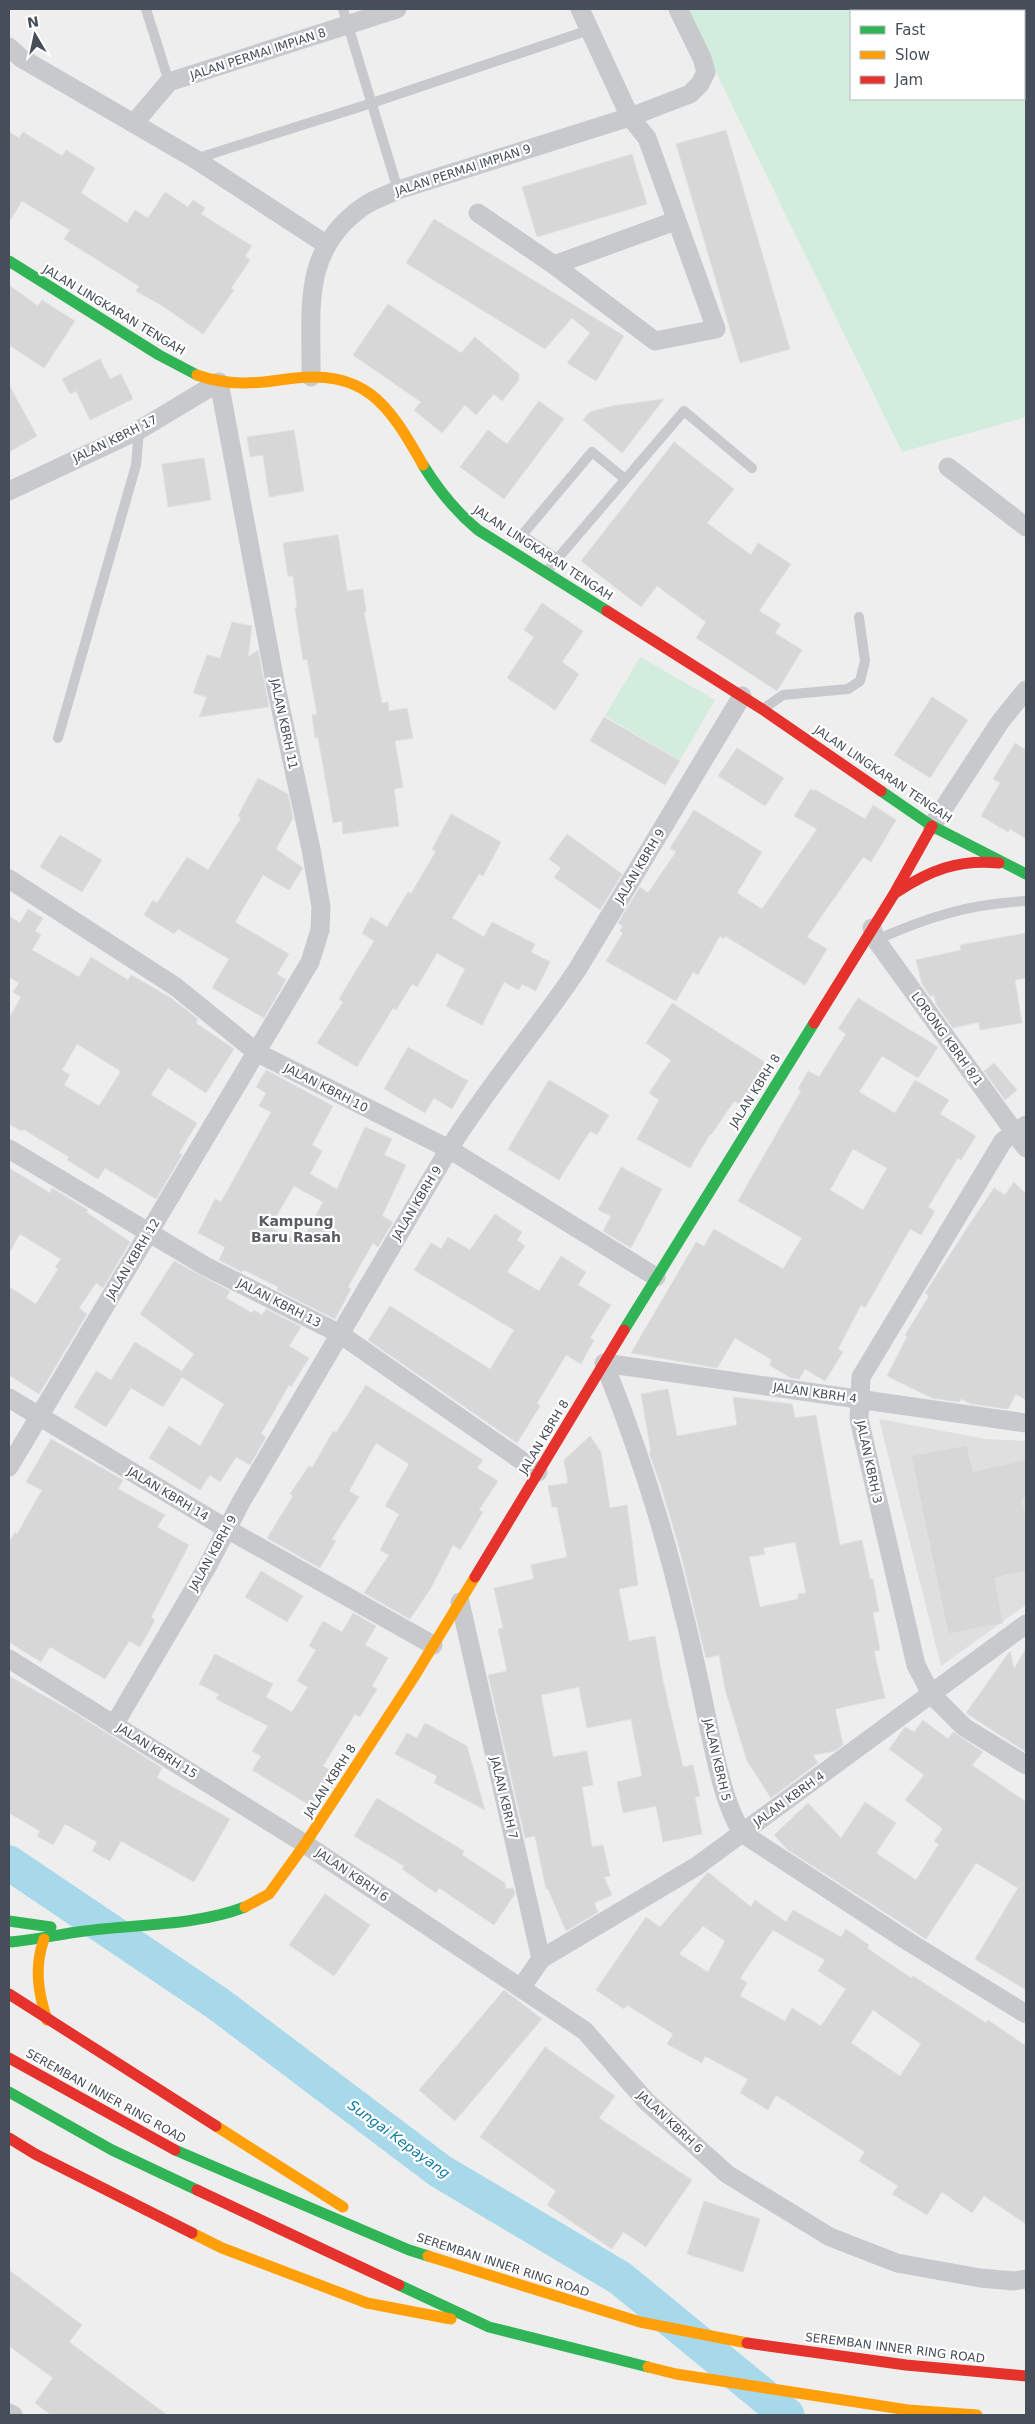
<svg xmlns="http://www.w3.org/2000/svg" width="1035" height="2424" font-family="'DejaVu Sans',sans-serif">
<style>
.education{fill:#e0dfdf}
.green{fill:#d2edde;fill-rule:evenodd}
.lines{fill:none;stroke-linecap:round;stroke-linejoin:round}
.river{stroke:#a8d9ea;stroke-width:35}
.building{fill:#d7d7d8;stroke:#dfe0e1;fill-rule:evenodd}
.lane{stroke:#c8c9cc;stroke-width:10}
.street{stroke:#c8c9cc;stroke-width:19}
.fast{stroke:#30b455;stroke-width:11}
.slow{stroke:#ff9f0a;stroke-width:11}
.jam{stroke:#e5322d;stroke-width:11}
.labels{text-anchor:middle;stroke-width:4.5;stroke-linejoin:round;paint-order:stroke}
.street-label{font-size:12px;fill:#464f59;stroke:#fff}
.neighbourhood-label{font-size:14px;font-weight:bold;fill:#5a5d61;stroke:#fff}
.water-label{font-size:14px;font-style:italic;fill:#117ca1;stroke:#fff}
</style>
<rect width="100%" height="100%" fill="#eee"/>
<!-- education -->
<path class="education" d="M879 1419 986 1439 1026 1441V1605L941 1666Z"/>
<!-- green -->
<g class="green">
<path d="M685 9H1026V417L902 452ZM851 11H1024V99H851Z"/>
<path d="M640 657 715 700 680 760 605 716Z"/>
</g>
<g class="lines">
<!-- river -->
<path class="river" d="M9 1863 217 2003 440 2171 620 2278 787 2415"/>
</g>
<!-- building -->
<g class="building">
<path d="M726 130 790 349 740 363 676 144Z"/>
<path d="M9 132 19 138 23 132 62 156 66 150 95 168 81 193 127 223 135 210 148 218 165 192 188 207 193 200 205 208 201 214 252 246 245 256 250 260 231 288 234 290 203 334 161 305 136 291 139 286 64 239 70 230 22 201 9 222Z"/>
<path d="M632 154 647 204 537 237 522 187Z"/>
<path d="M434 219 624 336 596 381 567 363 590 333 572 318 545 349 406 263Z"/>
<path d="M9 285 38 306 42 300 75 321 44 368 9 345Z"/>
<path d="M388 304 461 353 475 337 519 374V380L502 401 494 394 476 415 465 405 442 433 414 410 421 402 353 355Z"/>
<path d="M100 359 110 379 121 374 133 399 90 420 76 391 70 394 62 379Z"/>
<path d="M9 385 37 436 9 452Z"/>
<path d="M664 399 622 453 583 420 590 412 612 406Z"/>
<path d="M539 401 564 419 504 499 460 467 488 430 507 444Z"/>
<path d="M294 430 304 491 269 497 263 455 250 457 247 437Z"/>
<path d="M674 442 734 489 707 523 751 555 758 543 791 564 759 611 781 624 775 633 802 650 777 691 696 638 706 622 657 586 641 607 581 561Z"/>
<path d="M204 458 211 500 168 507 162 464Z"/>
<path d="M338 535 347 591 363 589 366 611 364 612 382 703 388 702 389 711 407 708 413 738 395 741 403 787 394 789 399 826 343 834 342 821 333 823 318 737 315 738 312 715 317 714 307 659 303 660 295 608 297 607 293 576H288L283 543Z"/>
<path d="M542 603 583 631 562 662 579 674 555 710 507 678 534 637 524 630Z"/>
<path d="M232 622 252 626 248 657 258 650 269 707 199 717 207 697 193 693 207 655 220 658Z"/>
<path d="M932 697 968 720 930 778 894 755Z"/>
<path d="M604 717 680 761 665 785 590 741Z"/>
<path d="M1015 743 1026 750V839L1010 829 1008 832 981 816 1000 783 993 779Z"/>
<path d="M737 748 784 778 765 806 718 776Z"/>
<path d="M258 778 288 794 293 818 276 849 303 868 289 890 263 875 235 922 289 954 277 974 286 980 264 1018 212 988 229 959 178 929 174 934 144 915 153 900 157 903 187 857 208 870 241 818 238 816Z"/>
<path d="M810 790H816L865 819 873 805 896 820 871 862 863 857 807 937 827 949 805 985 725 936 723 939 720 936 698 975 693 972 676 1001 606 961 623 933 620 931 623 926 618 923 640 887 648 893 676 852 670 848 694 810 762 852 737 893 762 909 817 829 794 816Z"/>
<path d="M451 814 501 842 483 876 479 874 452 918 484 937 492 922 535 944 531 952 550 962 536 991 522 984 519 990 504 982 482 1025 446 1006 465 969 437 953 417 987 412 984 396 1010 393 1008 357 1067 317 1043 343 1002 339 999 374 941 362 933 371 917 387 927 408 892 411 894 436 851 432 849Z"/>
<path d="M567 834 622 874 600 910 554 877 561 868 549 859Z"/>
<path d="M60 835 102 860 82 892 40 867Z"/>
<path d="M28 909 43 918 35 931 41 935 32 950 79 977 91 957 128 980 131 975 171 998 198 1019 196 1023 234 1049 206 1093 168 1068 151 1095 197 1123 179 1153 182 1155 156 1199 105 1168 98 1179 67 1160 69 1157 23 1129 22 1131 9 1124V1018L21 997 13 992 19 983 9 977V916L20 923ZM77 1044 119 1070 120 1073 99 1106 64 1085 70 1075 62 1070Z"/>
<path d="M1026 933V978L1015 980 1022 1023 980 1030 979 1022 953 1028 936 1004 934 995 930 996 922 984 916 960 961 950 960 945Z"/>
<path d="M858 998 938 1047 918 1078 882 1056 859 1092 895 1113 915 1080 949 1100 940 1114 976 1136 961 1160 958 1158 928 1207 935 1211 921 1235 910 1229 865 1308 861 1305 838 1349 843 1352 825 1381 805 1369 799 1379 791 1378 769 1365 772 1360 735 1338 717 1368 631 1353 696 1242 704 1246 714 1229 783 1269 802 1238 738 1201 801 1091 798 1089 808 1071 819 1077 846 1034 838 1029ZM853 1149 887 1168 863 1210 830 1190Z"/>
<path d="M672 1003 769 1065 743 1106 734 1101 711 1135 710 1134 690 1168 637 1139 659 1100 649 1093 671 1060 646 1043Z"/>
<path d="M408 1047 468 1081 452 1109 434 1098 425 1113 384 1089Z"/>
<path d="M994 1063 1017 1090 1005 1100 984 1071Z"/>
<path d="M266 1070 333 1106 312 1145 322 1151 310 1174 337 1189 365 1127 392 1139 384 1155 406 1165 382 1216 393 1222 378 1247 373 1243 348 1287 351 1289 335 1319 277 1290 278 1287 244 1270 242 1272 219 1260 225 1247 198 1233 215 1199 221 1202 271 1112 259 1106 266 1093 256 1087ZM294 1186 323 1202 301 1243 270 1227Z"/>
<path d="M549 1080 609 1115 597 1135 590 1131 559 1180 508 1149Z"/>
<path d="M621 1167 662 1189 631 1248 603 1231 611 1216 598 1210Z"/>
<path d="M9 1168 50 1193 52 1188 62 1194 88 1210 86 1212 130 1242 103 1288 96 1283 79 1308 87 1314 39 1394 9 1375V1287L36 1304 58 1269 55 1267 61 1259 20 1234 9 1253Z"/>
<path d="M1014 1182 1026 1194V1400L1016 1394 1008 1409 971 1404 961 1399 959 1402 932 1398 887 1376 907 1337 905 1335 929 1296 925 1293 969 1225 994 1188 1005 1195Z"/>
<path d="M495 1214 522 1232 517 1240 525 1246 507 1272 539 1291 561 1256 586 1272 578 1285 611 1305 590 1338 594 1340 581 1364 566 1355 537 1403 540 1406 517 1443 368 1340 390 1306 490 1369 514 1330 414 1270 431 1243 441 1249 448 1237 470 1250Z"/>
<path d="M174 1261 230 1291 226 1298 252 1313 254 1310 262 1315 266 1309 301 1327 289 1346 309 1358 291 1387 289 1385 261 1434 266 1437 250 1465 236 1457 220 1482 210 1475 200 1490 149 1458 169 1426 200 1446 224 1404 182 1377 163 1407 131 1388 106 1427 74 1407 96 1371 111 1380 135 1342 182 1371 194 1354 140 1314Z"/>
<path d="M366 1385 483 1460 477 1468 498 1481 479 1510 483 1512 460 1550 453 1545 431 1588 410 1619 364 1593 389 1555 380 1550 399 1514 385 1506 409 1464 376 1443 349 1491 359 1497 332 1539 336 1541 320 1568 267 1538 293 1496 290 1494 309 1466 312 1468 333 1431 336 1433Z"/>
<path d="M668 1389 677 1436 737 1425 733 1397 792 1404 795 1418 816 1415 840 1545 862 1540 870 1579H873L879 1611 873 1613 880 1650 874 1651 885 1698 835 1709 843 1745 835 1751 813 1755 818 1763 771 1798 747 1761 725 1689 719 1655 706 1658 679 1547 660 1483 649 1453 651 1452 641 1394ZM795 1542 806 1593 798 1594V1599L760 1607 749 1557 765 1554 763 1548Z"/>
<path d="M590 1436 601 1452 610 1508 627 1505 638 1585 619 1589 629 1641 655 1636 663 1681 683 1767 693 1765 700 1796 695 1797 702 1834 663 1842 656 1806 623 1813 617 1782 642 1776 631 1719 587 1728 579 1687 541 1695 553 1757 587 1751 593 1785 582 1787 592 1847 603 1845 610 1876 604 1877 612 1895 594 1903 598 1912 566 1931 548 1889H546L535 1836 525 1838 488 1675 507 1671 498 1629 503 1628 494 1588 534 1579 531 1565 567 1557 557 1507H552L548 1486 568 1483 564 1460Z"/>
<path d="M51 1439 123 1480 118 1489 165 1515 157 1527 189 1545 151 1617 155 1620 140 1647 129 1641 105 1679 50 1647 41 1662 9 1642V1542L15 1532 17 1534 42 1490 26 1482Z"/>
<path d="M967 1445 973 1471 1026 1460V1498L1022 1499 1026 1518V1571L995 1578 1003 1623 948 1634 911 1456Z"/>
<path d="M261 1571 303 1596 287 1622 245 1597Z"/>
<path d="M353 1613 376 1626 365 1645 388 1658 372 1686 377 1689 360 1717 355 1714 323 1766 333 1772 311 1806 252 1770 261 1756 252 1751 268 1726 216 1699 219 1694 199 1684 215 1654 273 1684 266 1697 292 1712 308 1687 297 1681 316 1650 309 1646 323 1621 342 1632Z"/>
<path d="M1026 1648V1752L966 1713 1010 1651 1014 1669Z"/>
<path d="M9 1676 75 1713 162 1768 157 1778 230 1819 194 1882 121 1841 110 1861 92 1851 97 1842 65 1824 53 1845 37 1836 40 1831 9 1813Z"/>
<path d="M923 1720 948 1739 953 1732 983 1752 972 1765 1026 1802V1990L975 1959 1018 1888 976 1863 926 1939 788 1850 774 1835 808 1803 841 1838 865 1802 896 1823 876 1853 916 1880 939 1844 934 1841 943 1829 905 1800 924 1775 889 1749 905 1727 914 1732Z"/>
<path d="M425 1723 467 1746 485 1810 434 1783 437 1776 395 1754 407 1733 417 1738Z"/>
<path d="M377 1798 464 1851 462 1855 505 1883 506 1889 513 1888 515 1894 494 1925 439 1888 436 1893 402 1869 404 1866 354 1836Z"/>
<path d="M708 1872 751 1907 755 1900 786 1922 793 1910 841 1937 846 1929 869 1945 867 1948 911 1978 913 1976 986 2023 988 2020 1026 2046V2224L984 2196 972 2213 942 2192 927 2215 892 2194 898 2186 859 2161 865 2152 776 2095 768 2110 740 2093 748 2079 705 2056 702 2063 667 2044 673 2034 627 2005 624 2009 596 1990 646 1917 660 1927ZM703 1926 725 1941 708 1972 679 1954ZM773 1930 825 1960 818 1971 846 1989 821 2026 792 2008 785 2021 740 1996 747 1983 740 1978ZM873 2010 921 2044 900 2076 851 2043Z"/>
<path d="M325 1894 370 1925 334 1976 289 1945Z"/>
<path d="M504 1990 542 2019 455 2121 419 2090Z"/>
<path d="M545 2047 615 2096 599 2118 692 2180 646 2247 623 2232 612 2249 547 2205 556 2191 480 2137Z"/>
<path d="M704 2201 760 2219 743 2272 687 2254Z"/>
<path d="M9 2270 82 2325 69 2342 167 2415H51L35 2403 53 2378 9 2346Z"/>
</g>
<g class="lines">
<!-- lane -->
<g class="lane">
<path d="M146 9 169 82"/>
<path d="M343 9 398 190"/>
<path d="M195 159 372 103 589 30"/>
<path d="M557 559 522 535 592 452 625 479"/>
<path d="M546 572 684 411 752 468"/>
<path d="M763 709 783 695 848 689 860 681 865 661 859 617"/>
<path d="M58 738 136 465 139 430"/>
<path d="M876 940C928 917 969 904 1026 901"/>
</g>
<!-- street -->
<g class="street">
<path d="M9 47 21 58 195 159 327 245"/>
<path d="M134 123 169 82 397 9"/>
<path d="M478 213 554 265 655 341 716 329 647 138 630 117 580 9"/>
<path d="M554 265 675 221"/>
<path d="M311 377C312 310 300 250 364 206 374 199 387 195 398 190L630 117 690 94 700 84 706 72 702 58 678 9"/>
<path d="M948 467 1026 527"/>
<path d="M9 491 139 430 219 382 276 687 311 849 321 907 320 930 310 962 9 1467"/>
<path d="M932 826 1000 722 1026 690"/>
<path d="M9 879 176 987 256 1052 449 1149 656 1277"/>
<path d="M872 928 876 940 1026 1148"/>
<path d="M1026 1125 1003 1141 861 1377 859 1419 916 1665 931 1694 964 1727 1026 1765"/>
<path d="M9 1149 205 1266 340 1334 538 1472"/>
<path d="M9 1398 227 1529 433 1645"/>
<path d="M1026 1423 604 1363C637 1445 664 1528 684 1615 694 1654 702 1694 710 1733 718 1768 724 1802 742 1833L909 1942 1026 2014"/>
<path d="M460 1602 541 1959 521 1988"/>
<path d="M9 1659 305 1844 585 2031 646 2101 727 2174 830 2237 897 2263 980 2278 1014 2281 1026 2279"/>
<path d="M114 1725 207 1567 241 1502 449 1149C488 1086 536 1031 577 970L742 696"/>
<path d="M541 1959 697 1866 1026 1624"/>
<path d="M9 2413 13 2415"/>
</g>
<!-- fast -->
<g class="fast">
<path d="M9 261 159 355 197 375"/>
<path d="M423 465C439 491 455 511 478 530L607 611"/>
<path d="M881 791 932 826 1026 874"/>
<path d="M624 1330 814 1023"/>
<path d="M9 1921 51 1927"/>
<path d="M9 1942C35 1940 60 1934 85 1931 138 1924 195 1926 245 1907"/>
<path d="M9 2092 112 2150 197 2190"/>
<path d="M175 2150 409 2250 428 2256"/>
<path d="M399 2285 489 2327 648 2367"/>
</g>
<!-- slow -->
<g class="slow">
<path d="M197 375C228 386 255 384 287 379 365 368 388 403 423 465"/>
<path d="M245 1907 269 1894 305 1844 414 1677 475 1577"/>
<path d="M44 1939C34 1967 38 1992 47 2020"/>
<path d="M216 2126 343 2207"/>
<path d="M192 2233 222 2248 367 2303 451 2319"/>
<path d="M428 2256 640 2322 747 2343"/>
<path d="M648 2367 676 2374 908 2410 977 2415"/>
</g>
<!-- jam -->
<g class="jam">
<path d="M607 611 762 709 881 791"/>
<path d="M897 892C930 870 959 859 999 863"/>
<path d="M814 1023 894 894 932 826"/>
<path d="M475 1577 624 1330"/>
<path d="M9 1994 216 2126"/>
<path d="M9 2058 175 2150"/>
<path d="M9 2138 35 2154 192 2233"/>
<path d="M197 2190 399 2285"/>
<path d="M747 2343 906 2365 1026 2376"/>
</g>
</g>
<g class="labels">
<!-- street labels -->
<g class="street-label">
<text transform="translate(258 54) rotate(-18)" y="4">JALAN PERMAI IMPIAN 8</text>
<text transform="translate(463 170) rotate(-18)" y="4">JALAN PERMAI IMPIAN 9</text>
<text transform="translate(114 310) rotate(31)" y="4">JALAN LINGKARAN TENGAH</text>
<text transform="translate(115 439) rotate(-26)" y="4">JALAN KBRH 17</text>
<text transform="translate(543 553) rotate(33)" y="4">JALAN LINGKARAN TENGAH</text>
<text transform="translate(284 724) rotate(78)" y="4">JALAN KBRH 11</text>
<text transform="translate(883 774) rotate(34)" y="4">JALAN LINGKARAN TENGAH</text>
<text transform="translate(640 866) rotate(-59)" y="4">JALAN KBRH 9</text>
<text transform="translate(947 1039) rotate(54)" y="4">LORONG KBRH 8/1</text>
<text transform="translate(326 1088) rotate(27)" y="4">JALAN KBRH 10</text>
<text transform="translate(755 1091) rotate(-58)" y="4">JALAN KBRH 8</text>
<text transform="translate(417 1203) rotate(-59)" y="4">JALAN KBRH 9</text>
<text transform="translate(133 1259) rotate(-59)" y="4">JALAN KBRH 12</text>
<text transform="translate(279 1303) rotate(27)" y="4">JALAN KBRH 13</text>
<text transform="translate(815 1393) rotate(8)" y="4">JALAN KBRH 4</text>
<text transform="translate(544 1437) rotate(-59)" y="4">JALAN KBRH 8</text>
<text transform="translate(869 1462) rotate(78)" y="4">JALAN KBRH 3</text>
<text transform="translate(168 1494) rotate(31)" y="4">JALAN KBRH 14</text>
<text transform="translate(213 1553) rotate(-61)" y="4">JALAN KBRH 9</text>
<text transform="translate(157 1751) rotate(32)" y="4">JALAN KBRH 15</text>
<text transform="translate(717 1760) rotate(77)" y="4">JALAN KBRH 5</text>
<text transform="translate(330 1781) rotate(-57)" y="4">JALAN KBRH 8</text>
<text transform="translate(504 1798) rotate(77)" y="4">JALAN KBRH 7</text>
<text transform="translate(789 1799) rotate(-36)" y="4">JALAN KBRH 4</text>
<text transform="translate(352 1875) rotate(34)" y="4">JALAN KBRH 6</text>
<text transform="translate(106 2096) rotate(29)" y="4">SEREMBAN INNER RING ROAD</text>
<text transform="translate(670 2122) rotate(43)" y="4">JALAN KBRH 6</text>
<text transform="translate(503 2265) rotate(18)" y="4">SEREMBAN INNER RING ROAD</text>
<text transform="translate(895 2348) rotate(7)" y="4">SEREMBAN INNER RING ROAD</text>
</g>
<!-- neighbourhood labels -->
<g class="neighbourhood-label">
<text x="296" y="1226">Kampung<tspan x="296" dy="16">Baru Rasah</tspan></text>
</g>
<!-- water labels -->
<g class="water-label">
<text transform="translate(399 2139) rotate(36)" y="5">Sungai Kepayang</text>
</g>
</g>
<!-- border -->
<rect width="1035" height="2424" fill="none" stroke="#464f59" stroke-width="20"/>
<!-- legend -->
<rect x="850" y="10" width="175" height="90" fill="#ffffff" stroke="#b5b9bd"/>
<rect x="860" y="26" width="25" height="8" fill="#30b455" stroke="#b5b9bd"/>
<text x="895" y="35" font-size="15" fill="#464f59">Fast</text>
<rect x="860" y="51" width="25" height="8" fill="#ff9f0a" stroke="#b5b9bd"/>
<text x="895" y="60" font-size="15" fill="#464f59">Slow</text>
<rect x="860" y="76" width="25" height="8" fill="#e5322d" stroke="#b5b9bd"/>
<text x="895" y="85" font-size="15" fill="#464f59">Jam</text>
<!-- north arrow -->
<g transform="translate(35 35) rotate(351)" stroke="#ffffff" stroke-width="4" paint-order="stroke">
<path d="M0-4L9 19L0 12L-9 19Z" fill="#464f59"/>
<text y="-8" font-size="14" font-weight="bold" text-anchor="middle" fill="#464f59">N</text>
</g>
</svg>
